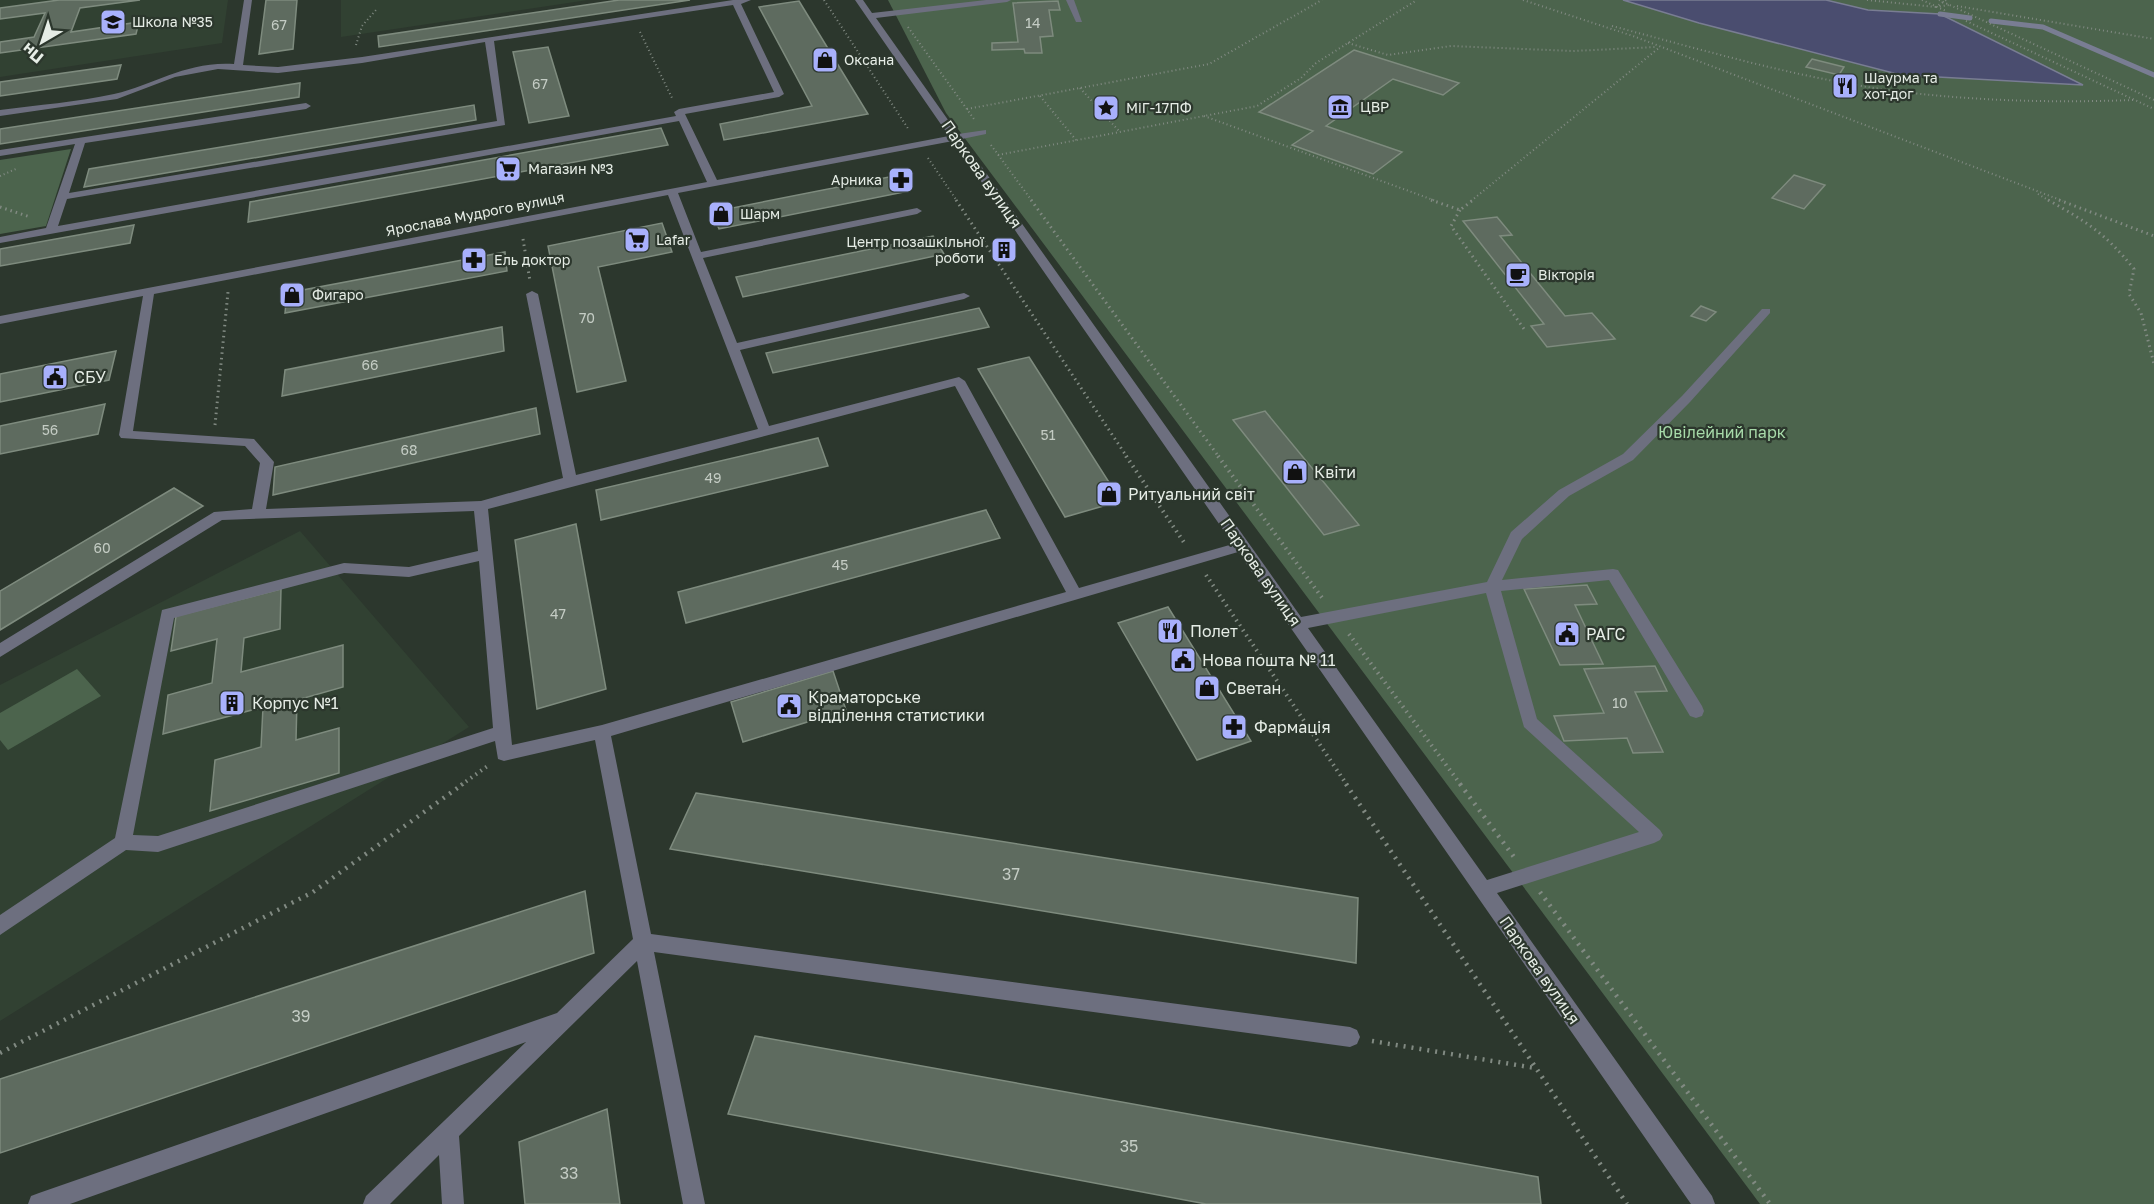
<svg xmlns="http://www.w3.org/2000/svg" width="2154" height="1204" font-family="'Golos Text',sans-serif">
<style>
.built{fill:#314132}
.green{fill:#4c644d}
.water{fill:#4a4d6f;stroke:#797d93;stroke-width:1.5}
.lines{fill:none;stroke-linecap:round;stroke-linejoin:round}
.stream{stroke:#797d93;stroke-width:5}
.building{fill:#5e6b5f;stroke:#7e8b7e;stroke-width:1.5}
.path-far3{stroke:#818a82;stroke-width:2;stroke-dasharray:1 3;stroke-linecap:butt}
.path-far2{stroke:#818a82;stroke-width:3;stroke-dasharray:1.5 4;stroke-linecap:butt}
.path-far1{stroke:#818a82;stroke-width:4;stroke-dasharray:1.5 4.5;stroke-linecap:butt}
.path{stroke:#818a82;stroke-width:4.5;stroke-dasharray:2 6;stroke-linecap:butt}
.minor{fill:#6d6f7f;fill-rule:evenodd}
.labels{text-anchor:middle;stroke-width:4.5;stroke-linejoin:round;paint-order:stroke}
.far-poi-label{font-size:14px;fill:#e6ede6;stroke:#2c372d;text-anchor:start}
.number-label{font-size:14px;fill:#c4ccc4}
.far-street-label{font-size:14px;fill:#e6ede6;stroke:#2c372d}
.street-label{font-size:16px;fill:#e6ede6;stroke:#2c372d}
.poi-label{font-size:16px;fill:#e6ede6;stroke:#2c372d;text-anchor:start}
.park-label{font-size:16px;fill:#a7daa9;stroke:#2c372d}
.near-number-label{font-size:16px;fill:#c4ccc4}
</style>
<rect width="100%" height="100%" fill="#2c372d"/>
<!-- built -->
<g class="built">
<path d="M0 0H228L222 43 0 77Z"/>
<path d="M341 0H588L341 37Z"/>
<path d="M300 531 469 727 0 1021V685Z"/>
</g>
<!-- green -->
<g class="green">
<path d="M888 0H2154V1204H1760L946 113Z"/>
<path d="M71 149 46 226 0 234V160Z"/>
<path d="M77 669 101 696 8 750 0 740V713Z"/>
</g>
<!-- water -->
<path class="water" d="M1623 0H1826L1868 10 1940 14 2083 85 1901 75 1699 23Z"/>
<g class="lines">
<!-- stream -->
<g class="stream">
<path d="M1940 14 1970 18"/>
<path d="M1991 21 2043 27 2154 75"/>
</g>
</g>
<!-- building -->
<g class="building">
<path d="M59 0H140L80 8 71 32 139 22 136 34 0 53V42L34 37 45 13 0 19V8Z"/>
<path d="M266 0H297L293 49 259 54Z"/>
<path d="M619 0H690L379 47 378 36Z"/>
<path d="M799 1 868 114 724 140 720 124 812 106 759 7Z"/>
<path d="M1058 1 1060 10H1049L1053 36 1040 37 1042 53H1025L1024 49 992 50V43L1018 42 1013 3Z"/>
<path d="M548 47 569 116 529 123 513 52Z"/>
<path d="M1354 50 1459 83 1443 95 1393 79 1326 126 1402 152 1373 174 1292 145 1313 131 1259 112Z"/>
<path d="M1812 59 1844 67 1839 75 1806 67Z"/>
<path d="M121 65 117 79 0 96V82Z"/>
<path d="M300 83 299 97 0 144V129Z"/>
<path d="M474 105 476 120 84 187 89 169Z"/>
<path d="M661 128 668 145 248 222 250 202Z"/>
<path d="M899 175 909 191 719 229 712 212Z"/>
<path d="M1794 175 1825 185 1804 209 1772 198Z"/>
<path d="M1497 217 1512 235 1500 236 1565 316 1592 313 1615 339 1547 347 1531 326 1544 324 1463 221Z"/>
<path d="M662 223 672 252 598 267 626 381 577 392 548 246Z"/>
<path d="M134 225 130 243 0 266V249Z"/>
<path d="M933 236 944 254 743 297 736 277Z"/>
<path d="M505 252 507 271 285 313 287 293Z"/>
<path d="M1701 306 1716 312 1706 321 1691 316Z"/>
<path d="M979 308 989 327 773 373 766 353Z"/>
<path d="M502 327 504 351 282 396 285 370Z"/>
<path d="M116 351 109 380 0 402V374Z"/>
<path d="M1029 357 1121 501 1065 517 978 369Z"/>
<path d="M105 404 98 434 0 454V426Z"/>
<path d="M536 408 540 434 273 495 275 467Z"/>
<path d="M1265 411 1359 525 1324 535 1233 420Z"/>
<path d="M818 438 828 466 601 520 596 490Z"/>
<path d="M174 488 203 506 0 630V591Z"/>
<path d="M986 510 1000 538 686 623 678 592Z"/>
<path d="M576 524 606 689 537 709 515 540Z"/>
<path d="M1587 585 1597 604 1575 605 1603 664 1560 665 1524 589Z"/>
<path d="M281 589 280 629 244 638 241 672 343 645V687L297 700 296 740 339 728V773L210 811 215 760 261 747 263 707 163 734 168 695 212 683 217 639 171 651 176 616Z"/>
<path d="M1168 607 1251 741 1197 760 1118 623Z"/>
<path d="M1655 666 1667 691 1635 692 1663 752 1633 753 1627 738 1564 741 1554 716 1604 713 1584 669Z"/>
<path d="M833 671 846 710 743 742 731 702Z"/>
<path d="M696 793 1358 898 1356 963 670 849Z"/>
<path d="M585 891 594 953 0 1153V1079Z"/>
<path d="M755 1036 1538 1177 1541 1204H1206L728 1114Z"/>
<path d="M607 1109 620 1204H525L519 1142Z"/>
</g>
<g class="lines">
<!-- path-far3 -->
<g class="path-far3">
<path d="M824 0 909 130"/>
<path d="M1523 0 1633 36 2063 201"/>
<path d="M1867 0 1936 7"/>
<path d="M1922 0 1946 11"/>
<path d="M1939 0 2154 100"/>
<path d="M1946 0 1936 7 1949 5"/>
<path d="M1957 6 2154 39"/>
<path d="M1966 21 2154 109"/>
<path d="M1612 26C1703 50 1794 77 1888 90 1970 101 2052 103 2134 100"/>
<path d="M908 27 974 119"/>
<path d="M640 32 672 98"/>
<path d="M1348 43 1388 55 1451 46 1573 51 1656 47"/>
<path d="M356 45 362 26 376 10"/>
<path d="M1080 88 1119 131"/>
<path d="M1040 96 1076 140"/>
<path d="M967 109 1209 64 1322 0"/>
<path d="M1204 116 1436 201"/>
<path d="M991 145 1032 201"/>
<path d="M998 155 1257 106 1301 78 1316 63 1417 0"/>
<path d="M928 158 957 201"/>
<path d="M0 176 18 168"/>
<path d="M2038 194 2050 201"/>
<path d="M1471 201 1660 47"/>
</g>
<!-- path-far2 -->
<g class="path-far2">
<path d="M956 200 1127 457"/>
<path d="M1031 200 1219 457"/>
<path d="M1431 200 1460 210 1473 200"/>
<path d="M2048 200C2087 222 2105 233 2134 269L2129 294 2141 313 2154 364"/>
<path d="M2059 200 2154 236"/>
<path d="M0 207 30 217"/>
<path d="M1460 210 1451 226 1524 329"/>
<path d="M523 239 530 281"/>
<path d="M215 425 228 292"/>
</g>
<!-- path-far1 -->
<g class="path-far1">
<path d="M1126 456 1185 544"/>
<path d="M1218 456 1323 599"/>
<path d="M1206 575 1347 785"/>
<path d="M1349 634 1461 785"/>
<path d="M461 785 489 765"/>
</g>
<!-- path -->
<g class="path">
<path d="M1346 784 1627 1204"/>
<path d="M1460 784 1514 857"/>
<path d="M1540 892 1770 1204"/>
<path d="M1372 1041 1535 1068"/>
<path d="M0 1053 313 892 463 784"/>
</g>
<!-- minor -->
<g class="minor">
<path d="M244 0H252L243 65 278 67 362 57 733 0H751L741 4 784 94 779 97 685 114 717 180 949 136 855 0H863L872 13 986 0H1011L1007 2 876 18 958 134 986 130V134L962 139 1301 617 1487 582 1511 532 1559 490 1623 454 1682 396 1762 309H1770V313L1690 402 1633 460 1569 496 1522 539 1502 580 1613 569 1618 570 1702 706 1704 711 1702 716 1696 718 1690 716 1609 580 1501 591 1537 719 1660 830 1663 835 1660 840 1654 843 1497 893 1712 1196 1715 1204H1691L1238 552 611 736 651 934 1350 1027 1357 1030 1360 1037 1357 1044 1350 1047 654 952 705 1204H683L637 961 459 1136 464 1204H442L439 1155 390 1204H363L366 1196 526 1042 70 1204H28L31 1196 39 1193 557 1013 633 939 595 740 504 761 498 759 495 741 158 852 126 850 0 935V915L115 838 162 610 344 563 409 567 478 551 474 511 222 520 0 657V643L214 512 252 509 260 463 245 446 121 438 119 435 143 296 0 324V316L707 182 679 121 0 243V237L46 228 75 144 0 156V150L306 103 311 106 306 109 85 143 69 193 497 121 485 42 362 63 278 73 218 69 175 77 117 99 0 116V110C38 105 77 102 114 94 157 84 186 61 234 64ZM733 5 774 92 679 109 674 112 676 116 58 226 67 199 505 125 494 41ZM953 141 1233 544 1079 588 965 381 959 377 769 426 740 350 964 299 970 296 964 293 737 343 703 258 917 214 922 211 917 208 701 252 678 193ZM668 195 758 429 576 475 538 294 532 291 526 294 563 478 481 501 266 509 274 462 254 439 133 431 154 294ZM955 386 1066 592 602 725 512 745 488 509ZM479 561 493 728 158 836 133 835 174 618 344 573 409 577ZM1486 593 1524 727 1639 832 1487 880 1308 628Z"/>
<path d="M1066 0H1074L1082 22H1076Z"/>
</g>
</g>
<!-- icons -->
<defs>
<g id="school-square" transform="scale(1.35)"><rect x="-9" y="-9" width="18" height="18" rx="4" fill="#a8b0fc" stroke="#2c372d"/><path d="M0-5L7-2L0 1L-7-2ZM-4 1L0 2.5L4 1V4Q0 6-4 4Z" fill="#111"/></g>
<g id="shop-square" transform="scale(1.35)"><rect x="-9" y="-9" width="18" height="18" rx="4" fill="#a8b0fc" stroke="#2c372d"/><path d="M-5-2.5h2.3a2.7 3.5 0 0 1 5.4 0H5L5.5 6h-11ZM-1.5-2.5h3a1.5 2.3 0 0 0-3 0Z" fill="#111"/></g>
<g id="restaurant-square" transform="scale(1.35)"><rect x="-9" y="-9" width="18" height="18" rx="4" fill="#a8b0fc" stroke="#2c372d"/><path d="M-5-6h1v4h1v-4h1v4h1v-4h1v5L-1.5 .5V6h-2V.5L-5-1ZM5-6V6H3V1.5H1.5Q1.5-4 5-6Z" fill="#111"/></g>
<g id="museum-square" transform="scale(1.35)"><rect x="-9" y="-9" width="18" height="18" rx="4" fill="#a8b0fc" stroke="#2c372d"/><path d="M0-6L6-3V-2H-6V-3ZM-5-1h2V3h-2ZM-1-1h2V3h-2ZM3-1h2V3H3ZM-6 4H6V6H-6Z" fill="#111"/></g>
<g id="sight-square" transform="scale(1.35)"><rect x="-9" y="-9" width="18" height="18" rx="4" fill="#a8b0fc" stroke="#2c372d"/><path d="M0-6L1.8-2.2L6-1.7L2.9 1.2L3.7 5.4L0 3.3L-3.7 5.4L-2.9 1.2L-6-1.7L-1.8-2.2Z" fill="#111"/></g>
<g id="supermarket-square" transform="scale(1.35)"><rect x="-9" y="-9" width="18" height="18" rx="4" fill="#a8b0fc" stroke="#2c372d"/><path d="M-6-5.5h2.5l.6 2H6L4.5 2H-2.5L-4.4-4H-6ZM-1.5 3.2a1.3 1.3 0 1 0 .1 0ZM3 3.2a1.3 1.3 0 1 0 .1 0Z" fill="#111"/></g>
<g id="pharmacy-square" transform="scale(1.35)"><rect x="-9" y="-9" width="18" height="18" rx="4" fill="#a8b0fc" stroke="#2c372d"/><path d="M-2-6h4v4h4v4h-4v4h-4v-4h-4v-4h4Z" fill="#111"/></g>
<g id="building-square" transform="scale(1.35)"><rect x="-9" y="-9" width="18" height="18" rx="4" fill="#a8b0fc" stroke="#2c372d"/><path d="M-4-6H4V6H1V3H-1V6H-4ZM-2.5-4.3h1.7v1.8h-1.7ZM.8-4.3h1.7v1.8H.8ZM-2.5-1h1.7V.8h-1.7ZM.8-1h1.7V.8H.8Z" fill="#111"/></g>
<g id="cafe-square" transform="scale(1.35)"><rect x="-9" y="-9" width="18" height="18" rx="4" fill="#a8b0fc" stroke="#2c372d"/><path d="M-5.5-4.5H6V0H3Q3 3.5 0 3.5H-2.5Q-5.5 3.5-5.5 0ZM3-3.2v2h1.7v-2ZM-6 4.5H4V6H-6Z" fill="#111"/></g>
<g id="civic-square" transform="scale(1.35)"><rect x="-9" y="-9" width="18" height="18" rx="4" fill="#a8b0fc" stroke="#2c372d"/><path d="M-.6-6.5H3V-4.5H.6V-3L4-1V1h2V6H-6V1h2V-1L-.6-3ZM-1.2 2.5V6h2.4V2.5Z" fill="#111"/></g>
</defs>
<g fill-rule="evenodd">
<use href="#school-square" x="113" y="22"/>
<use href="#shop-square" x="825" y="60"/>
<use href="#restaurant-square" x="1845" y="86"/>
<use href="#museum-square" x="1340" y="107"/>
<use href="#sight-square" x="1106" y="108"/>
<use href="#supermarket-square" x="508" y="169"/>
<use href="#pharmacy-square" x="901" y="180"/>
<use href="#shop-square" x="721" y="214"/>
<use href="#supermarket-square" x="637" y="240"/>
<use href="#building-square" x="1004" y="250"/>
<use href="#pharmacy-square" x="474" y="260"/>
<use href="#cafe-square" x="1518" y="275"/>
<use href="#shop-square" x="292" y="295"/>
<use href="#civic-square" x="55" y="377"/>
<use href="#shop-square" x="1295" y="472"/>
<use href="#shop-square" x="1109" y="494"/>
<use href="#restaurant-square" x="1170" y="631"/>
<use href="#civic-square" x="1567" y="634"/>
<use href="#civic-square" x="1183" y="660"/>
<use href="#shop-square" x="1207" y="688"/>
<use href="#building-square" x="232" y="703"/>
<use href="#civic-square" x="789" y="706"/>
<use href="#pharmacy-square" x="1234" y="727"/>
</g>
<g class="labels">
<!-- far-poi labels -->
<g class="far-poi-label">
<text x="132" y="27">Школа №35</text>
<text x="844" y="65">Оксана</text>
<text x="1864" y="83">Шаурма та<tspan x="1864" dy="16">хот-дог</tspan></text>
<text x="1360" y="112">ЦВР</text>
<text x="1126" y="113">МіГ-17ПФ</text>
<text x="528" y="174">Магазин №3</text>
<text x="882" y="185" text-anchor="end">Арника</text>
<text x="740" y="219">Шарм</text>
<text x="656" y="245">Lafar</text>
<text x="984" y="247" text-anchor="end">Центр позашкільної<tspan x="984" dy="16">роботи</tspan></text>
<text x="494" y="265">Ель доктор</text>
<text x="1538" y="280">Вікторія</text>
<text x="312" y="300">Фигаро</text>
</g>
<!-- number labels -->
<g class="number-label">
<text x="1033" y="28">14</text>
<text x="279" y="30">67</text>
<text x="540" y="89">67</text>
<text x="587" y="323">70</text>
<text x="370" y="370">66</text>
<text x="50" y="435">56</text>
<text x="1048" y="440">51</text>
<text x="409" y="455">68</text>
<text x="713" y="483">49</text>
<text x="102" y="553">60</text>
<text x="840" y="570">45</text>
<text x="558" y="619">47</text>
<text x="1620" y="708">10</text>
</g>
<!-- far-street labels -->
<g class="far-street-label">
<text transform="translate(475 214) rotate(-11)" y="5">Ярослава Мудрого вулиця</text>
</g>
<!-- street labels -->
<g class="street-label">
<text transform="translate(982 174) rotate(55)" y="6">Паркова вулиця</text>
<text transform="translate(1261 572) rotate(55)" y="6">Паркова вулиця</text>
<text transform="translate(1540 970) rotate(55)" y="6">Паркова вулиця</text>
</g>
<!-- poi labels -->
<g class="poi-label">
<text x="74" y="383">СБУ</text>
<text x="1314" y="478">Квіти</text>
<text x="1128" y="500">Ритуальний світ</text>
<text x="1190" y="637">Полет</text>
<text x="1586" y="640">РАГС</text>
<text x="1202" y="666">Нова пошта № 11</text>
<text x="1226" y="694">Светан</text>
<text x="808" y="703">Краматорське<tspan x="808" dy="18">відділення статистики</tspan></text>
<text x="252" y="709">Корпус №1</text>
<text x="1254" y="733">Фармація</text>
</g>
<!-- park labels -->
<g class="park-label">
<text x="1722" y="438">Ювілейний парк</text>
</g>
<!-- near-number labels -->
<g class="near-number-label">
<text x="1011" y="880">37</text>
<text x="301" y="1022">39</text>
<text x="1129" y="1152">35</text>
<text x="569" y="1179">33</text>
</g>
</g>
<!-- north arrow -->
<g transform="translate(42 42) rotate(219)" stroke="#2c372d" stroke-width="4.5" paint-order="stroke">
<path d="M0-4.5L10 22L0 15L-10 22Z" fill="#e6ede6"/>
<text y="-9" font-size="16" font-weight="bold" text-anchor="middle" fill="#e6ede6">Пн</text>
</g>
</svg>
